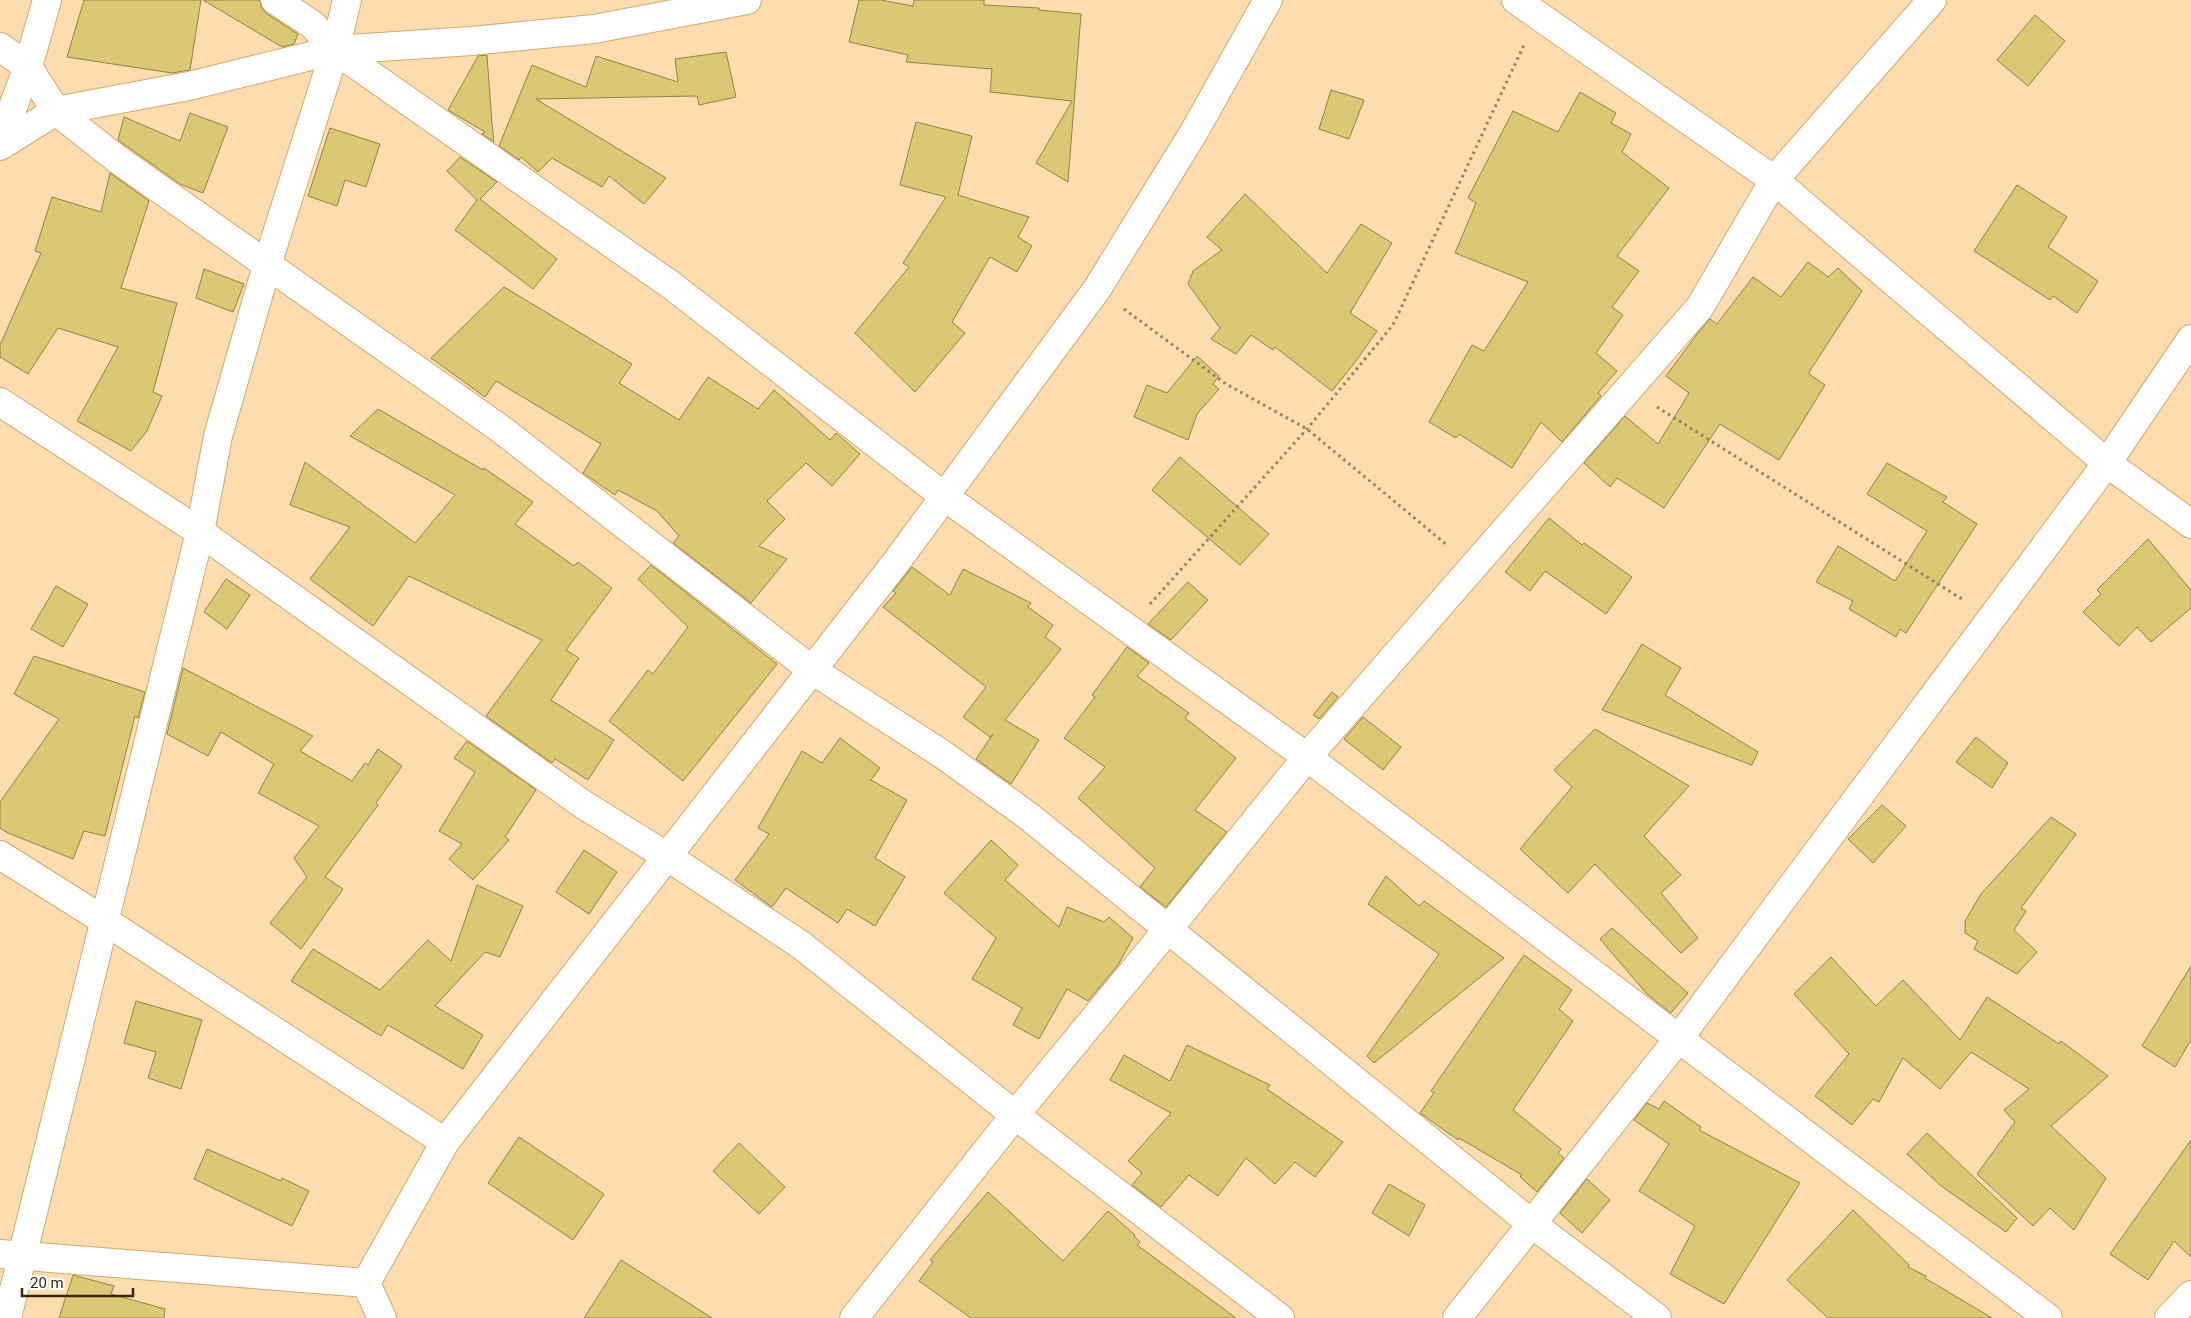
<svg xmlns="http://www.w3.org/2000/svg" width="2191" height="1318" font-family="Roboto,sans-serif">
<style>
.building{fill:#dbc874;stroke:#928344}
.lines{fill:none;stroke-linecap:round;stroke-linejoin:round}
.minor-casing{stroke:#cfaa71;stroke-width:30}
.path{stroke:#97805d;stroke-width:3;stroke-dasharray:2.5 4;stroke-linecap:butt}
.minor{stroke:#fff;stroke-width:28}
</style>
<rect width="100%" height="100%" fill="#fdddaf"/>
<!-- building -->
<g class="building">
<path d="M84 0H201L190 70 172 73 67 57Z"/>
<path d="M203 0H260L261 7 266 13 298 34 294 44 282 47Z"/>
<path d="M859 0H881L913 6 914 0H984V5L1039 8V10L1081 14 1068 182 1036 163 1072 101 990 92 992 69 906 62 908 55 849 42Z"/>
<path d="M2035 15 2065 41 2028 86 1997 60Z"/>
<path d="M726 52 736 97 699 105 697 96 536 99 666 178 644 204 609 176 602 187 552 158 538 172 521 157 519 160 499 146 532 65 586 87 596 56 678 82 675 59Z"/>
<path d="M487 55 492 124 494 142 482 134 485 132 448 110 478 56Z"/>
<path d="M1331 90 1364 100 1349 139 1319 129Z"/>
<path d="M1580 92 1616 113 1611 123 1631 134 1622 152 1669 188 1617 256 1639 271 1612 307 1623 315 1596 353 1617 371 1598 393 1601 396 1562 442 1541 422 1512 468 1459 434 1456 438 1429 422 1472 345 1484 351 1528 282 1455 253 1476 203 1468 198 1513 111 1558 132Z"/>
<path d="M190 113 228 127 203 193 180 184 118 140 124 117 180 141Z"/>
<path d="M916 122 972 136 958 195 1029 217 1018 237 1032 246 1017 272 990 257 952 322 965 333 915 392 855 333 909 267 903 263 946 197 900 185Z"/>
<path d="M330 128 380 144 366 187 345 180 337 206 308 196Z"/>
<path d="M460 157 497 182 480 199 557 259 533 289 455 230 477 200 447 171Z"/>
<path d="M110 173 149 201 121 288 177 303 153 392 162 396 147 431 131 451 77 421 118 347 58 328 28 374 0 357V345L41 253 35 251 52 197 101 212Z"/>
<path d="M2017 185 2067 217 2048 247 2098 281 2077 313 2053 296 2050 300 1974 251Z"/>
<path d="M1245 194 1327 273 1361 224 1392 243 1350 313 1377 331 1356 361 1332 391 1275 347 1273 350 1251 335 1236 354 1211 339 1220 328 1188 284 1193 271 1222 250 1207 237Z"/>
<path d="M1808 262 1828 277 1838 268 1862 291 1809 372V374L1825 385 1779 460 1720 424 1664 508 1617 478 1610 487 1584 463 1625 416 1658 444 1689 393 1666 376 1697 334 1710 319 1717 324 1753 277 1781 297Z"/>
<path d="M204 269 244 284 233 312 196 298Z"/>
<path d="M504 287 632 364 619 383 679 420 708 377 758 409 774 390 830 440 836 433 860 454 832 486 806 463 767 501 785 519 759 546 787 559 751 603 673 543 679 536 657 511 618 490 615 495 583 473 601 444 496 381 485 397 431 358Z"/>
<path d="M1197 356 1219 376 1213 384 1219 389 1197 414 1188 440 1134 417 1147 385 1167 393Z"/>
<path d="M378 409 483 470 484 468 533 502 515 524 574 566 578 562 612 588 566 650 579 658 551 700 614 740 588 780 555 759 552 763 486 716 542 640 409 576 373 626 310 579 350 527 290 505 305 462 415 543 455 495 350 436Z"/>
<path d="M1180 457 1269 534 1240 565 1152 490Z"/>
<path d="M1887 463 1947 497 1943 502 1977 524 1906 633 1900 629 1896 637 1849 609 1853 601 1816 582 1838 546 1895 581 1927 531 1867 494Z"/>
<path d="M1549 518 1582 545 1584 543 1632 577 1606 614 1545 571 1530 591 1505 572Z"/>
<path d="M2148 539 2191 590V608L2151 642 2137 627 2119 646 2083 612 2101 594 2097 590Z"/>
<path d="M651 565 777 664 683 781 609 721 648 670 653 674 688 627 638 579Z"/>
<path d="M912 567 950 595 963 569 1031 603 1028 607 1053 625 1045 637 1061 649 1005 720 1039 740 1011 784 976 759 993 734 990 737 963 717 986 687 883 607 896 593 893 591Z"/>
<path d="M226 579 250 595 227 629 204 612Z"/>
<path d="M1188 582 1208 600 1171 640 1148 624Z"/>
<path d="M56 586 88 604 63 647 31 629Z"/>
<path d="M1642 644 1681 668 1665 695 1758 752 1752 765 1602 710Z"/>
<path d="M1127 647 1149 663 1137 676 1189 713 1185 718 1236 758 1195 810 1227 832 1166 907 1140 887 1155 868 1078 798 1105 767 1064 738 1095 697 1092 695Z"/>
<path d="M34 656 145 692 138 718 135 716 105 836 84 831 73 859 8 833 0 828V802L59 719 14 694Z"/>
<path d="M183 668 313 736 300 751 352 781 365 763 368 765 378 749 402 766 376 803 378 805 325 877 343 889 301 949 270 923 307 877 294 858 319 826 258 793 274 764 221 732 208 756 167 734Z"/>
<path d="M1332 692 1338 697 1319 719 1313 715Z"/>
<path d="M1363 717 1401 747 1383 770 1344 739Z"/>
<path d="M1595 729 1689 786 1644 836 1681 875 1661 893 1698 938 1681 953 1595 864 1568 893 1520 849 1572 787 1554 770Z"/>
<path d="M1976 737 2008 763 1992 788 1956 762Z"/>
<path d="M840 738 880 768 871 780 907 800 875 858 905 877 875 926 847 909 838 923 786 888 772 907 735 880 769 834 758 828 802 751 822 763Z"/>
<path d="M467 741 536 790 505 837 509 840 473 880 449 859 462 844 439 831 475 772 454 758Z"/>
<path d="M1882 805 1906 826 1873 863 1848 839Z"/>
<path d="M2051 817 2076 834 2021 908 2026 911 2014 930 2037 952 2017 974 1974 949 1978 941 1965 933V921L1981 894Z"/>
<path d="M991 840 1018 865 1005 880 1059 927 1067 907 1104 922 1109 917 1133 938 1118 965 1088 1001 1067 989 1039 1039 1013 1025 1022 1008 972 979 996 938 944 893Z"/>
<path d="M584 850 617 872 589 914 556 892Z"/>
<path d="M1386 876 1419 906 1424 901 1504 958 1374 1063 1367 1056 1439 954 1368 904Z"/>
<path d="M477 885 523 906 500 957 485 952 435 1006 483 1035 463 1069 388 1025 381 1036 291 981 313 949 380 990 428 940 451 961Z"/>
<path d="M1612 928 1688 993 1671 1013 1647 994 1600 939Z"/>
<path d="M1524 955 1572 990 1559 1009 1573 1021 1513 1110 1561 1149 1558 1153 1564 1158 1537 1192 1520 1177 1522 1175 1459 1138 1458 1140 1420 1113 1434 1093 1431 1091Z"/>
<path d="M1831 957 1876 1006 1903 980 1960 1040 1987 997 2059 1044 2061 1041 2108 1076 2051 1126 2106 1178 2074 1230 2050 1208 2033 1226 1977 1174 2015 1122 2004 1110 2029 1089 1971 1052 1940 1089 1903 1058 1879 1102 1873 1099 1852 1125 1815 1096 1849 1054 1794 994Z"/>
<path d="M2191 966V1040L2175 1067 2142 1046Z"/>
<path d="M136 1001 202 1020 181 1089 148 1078 156 1052 124 1043Z"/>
<path d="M1187 1045 1270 1085 1267 1089 1343 1142 1315 1177 1295 1162 1275 1184 1246 1158 1218 1196 1189 1175 1161 1207 1132 1185 1142 1173 1128 1161 1171 1113 1110 1080 1124 1055 1170 1081Z"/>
<path d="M1664 1101 1701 1127 1699 1130 1800 1183 1724 1304 1670 1274 1695 1226 1639 1191 1669 1144 1634 1120 1647 1103 1659 1109Z"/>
<path d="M1927 1133 2017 1218 2006 1232 1940 1185 1907 1154Z"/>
<path d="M519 1137 604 1194 573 1240 488 1183Z"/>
<path d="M2191 1140V1257L2174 1241 2148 1280 2110 1254Z"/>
<path d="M739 1143 785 1187 759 1214 713 1171Z"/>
<path d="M207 1149 281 1181 282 1178 309 1191 292 1226 194 1179Z"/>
<path d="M1587 1179 1610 1200 1582 1233 1560 1213Z"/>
<path d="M1389 1184 1425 1205 1409 1236 1372 1213Z"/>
<path d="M988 1192 1063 1261 1108 1211 1135 1235 1134 1236 1140 1242 1137 1245 1236 1318H971L919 1281 933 1262 930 1260Z"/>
<path d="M1853 1210 1909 1265 1908 1267 1926 1276 1925 1278 1992 1318H1828L1787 1280Z"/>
<path d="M621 1260 712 1318H584Z"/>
<path d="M73 1275 114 1286 111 1294 165 1309 164 1318H59Z"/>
</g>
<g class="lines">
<!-- minor casing -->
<g class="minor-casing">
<g id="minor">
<path d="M275 0 313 25 335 50 671 285 945 497 1307 757 2048 1318"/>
<path d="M1516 0 1774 180 2107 463 2191 524"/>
<path d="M0 47 28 67 56 111 117 159 498 427 812 670 942 754 1027 815 1532 1224 1657 1318"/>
<path d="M0 141 28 67 47 0"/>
<path d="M0 146 56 111 189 86 335 50 471 41 594 29 747 0"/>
<path d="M0 402 200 532 584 805 668 857 801 945 1015 1115 1280 1318"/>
<path d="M0 855 105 921 445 1142"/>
<path d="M0 1254 366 1283"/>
<path d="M366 1283 445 1142 897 561 1097 289 1194 132 1268 0"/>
<path d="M366 1283 382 1318"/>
<path d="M7 1318 200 532 218 436 267 265 335 50 347 0"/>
<path d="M854 1318 1015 1115 1169 928 1307 757 1700 307 1774 180 1932 0"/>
<path d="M1457 1318 1679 1038 2107 463 2191 339"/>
<path d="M2169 1318 2191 1295"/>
</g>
</g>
<!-- path -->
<g class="path">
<path d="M1124 309 1226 384 1307 429 1447 545"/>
<path d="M1657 407 1965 601"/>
<path d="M1150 604 1307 429 1393 325 1524 45"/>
</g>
<!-- minor -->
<use href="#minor" class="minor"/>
</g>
<!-- scale -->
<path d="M22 1288v8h111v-8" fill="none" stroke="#35260e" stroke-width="2.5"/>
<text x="30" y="1288" font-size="15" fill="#35260e" stroke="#ffffff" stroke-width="4" paint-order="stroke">20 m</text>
</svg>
